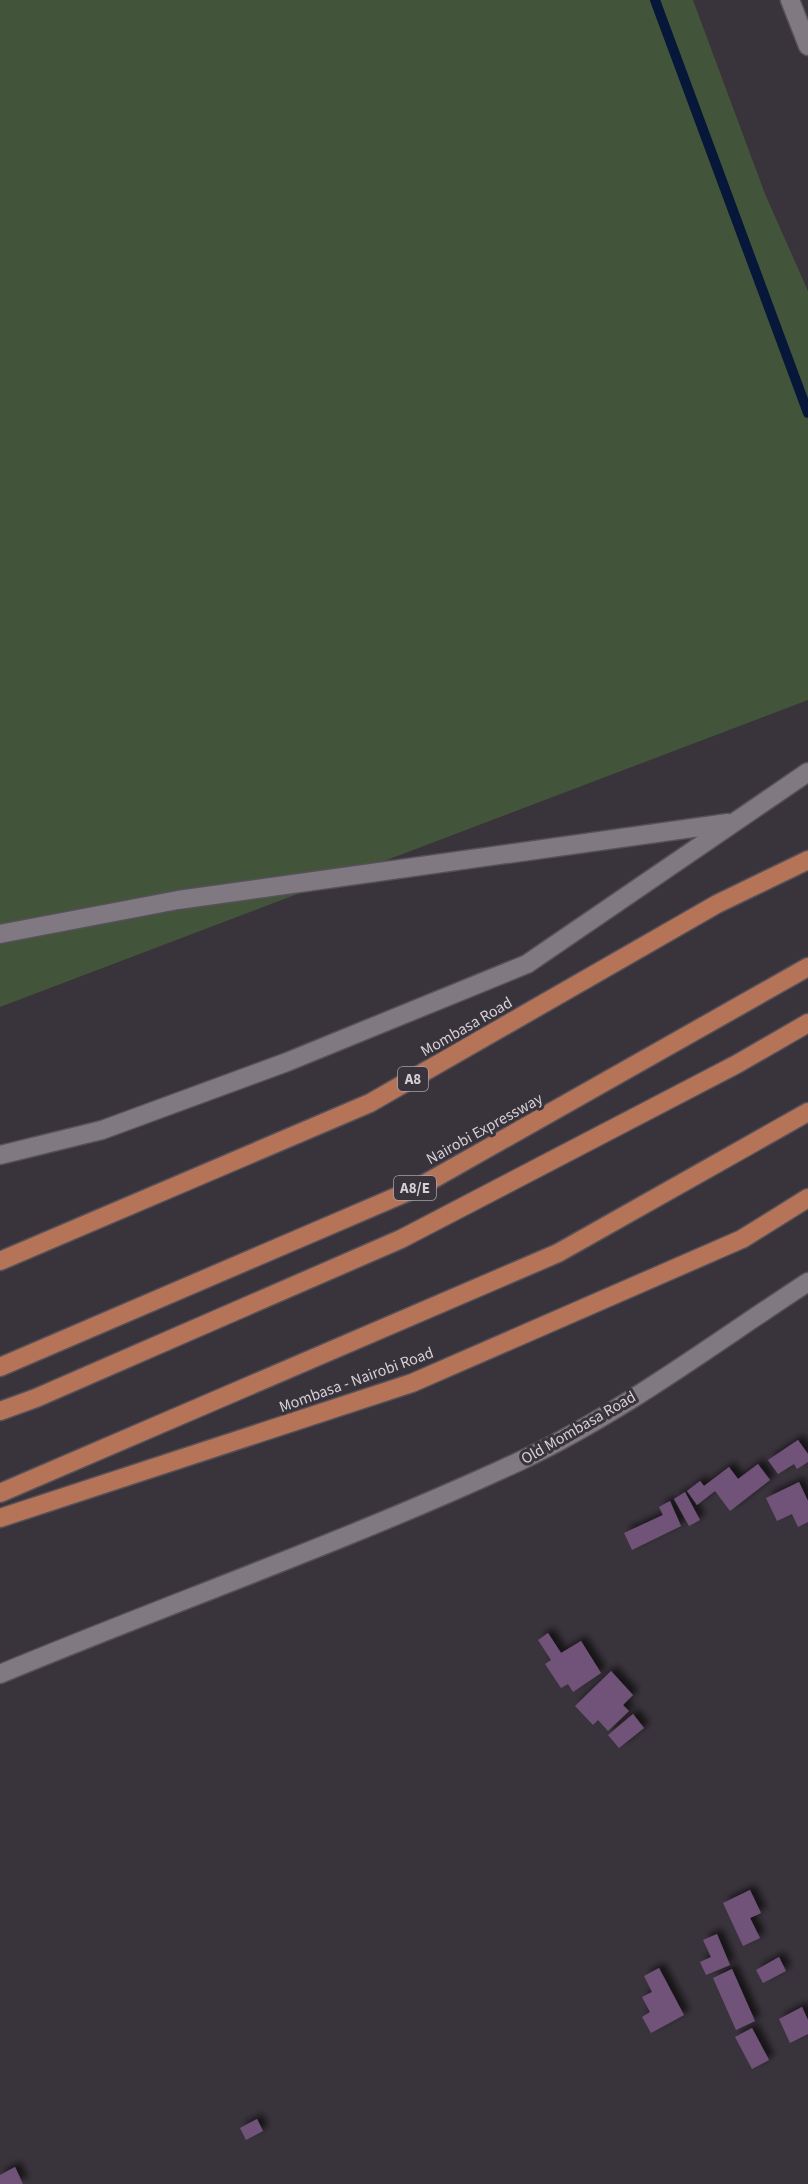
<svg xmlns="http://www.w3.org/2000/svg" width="808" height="2184" font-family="'Source Sans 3',sans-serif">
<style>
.green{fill:#42553a}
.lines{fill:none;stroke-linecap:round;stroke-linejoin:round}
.stream{stroke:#07173a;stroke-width:10}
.building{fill:#71537a;filter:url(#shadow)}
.minor-casing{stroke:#565158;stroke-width:21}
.highway-casing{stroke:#565158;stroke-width:21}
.minor{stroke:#807982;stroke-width:18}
.highway{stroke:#b57357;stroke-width:18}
.labels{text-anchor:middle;stroke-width:6;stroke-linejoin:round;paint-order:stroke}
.shield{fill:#39333b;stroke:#a6a1a8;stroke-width:1.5}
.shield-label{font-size:15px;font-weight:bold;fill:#d4d0d6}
.street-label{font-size:16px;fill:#d4d0d6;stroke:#39333b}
</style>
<defs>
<filter id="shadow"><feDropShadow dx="5.5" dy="-5.5" stdDeviation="3" flood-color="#0009"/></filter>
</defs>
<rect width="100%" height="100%" fill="#39333b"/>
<!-- green -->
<path class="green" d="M0 0H693L765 194 808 291V700L0 1007Z"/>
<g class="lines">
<!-- stream -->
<path class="stream" d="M655 0 808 413"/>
</g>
<!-- building -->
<g class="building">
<path d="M798 1440 808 1454V1462L797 1469 794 1464 778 1474 768 1460Z"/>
<path d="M758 1464 770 1480 730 1511 715 1491 697 1505 687 1491 700 1481 704 1486 729 1467 738 1479Z"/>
<path d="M799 1482 808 1501V1522L798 1527 792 1514 777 1521 766 1498Z"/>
<path d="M685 1492 700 1520 689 1526 674 1499Z"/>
<path d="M670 1501 681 1526 632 1550 624 1533 663 1515 659 1507Z"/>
<path d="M548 1633 561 1653 581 1641 601 1673 573 1692 568 1684 561 1688 545 1664 551 1660 538 1640Z"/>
<path d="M611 1671 633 1695 623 1705 629 1711 608 1731 598 1720 593 1725 575 1706Z"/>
<path d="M633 1714 644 1728 619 1748 608 1735Z"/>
<path d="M750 1890 761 1913 750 1918 760 1938 743 1946 723 1903Z"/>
<path d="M717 1934 730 1965 706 1975 700 1962 711 1957 703 1940Z"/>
<path d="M779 1957 786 1971 763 1983 756 1970Z"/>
<path d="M659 1968 684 2015 651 2033 642 2017 650 2012 642 1997 652 1992 644 1976Z"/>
<path d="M732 1969 755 2021 736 2030 713 1978Z"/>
<path d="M802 2007 808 2020V2034L790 2043 779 2019Z"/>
<path d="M752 2028 769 2060 752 2069 735 2037Z"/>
<path d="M257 2119 263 2131 246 2140 240 2128Z"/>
<path d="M15 2167 23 2184H0V2175Z"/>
</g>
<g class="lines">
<!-- minor casing -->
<g class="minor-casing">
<g id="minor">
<path d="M790 0 808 46"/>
<path d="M0 934 178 900 728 823"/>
<path d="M0 1155 102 1130 287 1062 527 964 808 772"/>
<path d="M0 1674C173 1602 350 1540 520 1461 622 1413 714 1343 808 1282"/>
</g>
</g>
<!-- highway casing -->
<g class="highway-casing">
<g id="highway">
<path d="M0 1261 370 1103 717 904 808 860"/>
<path d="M0 1367 419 1187 808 967"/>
<path d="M0 1411 36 1398 401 1239 737 1064 808 1023"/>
<path d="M0 1493 558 1253 808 1112"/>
<path d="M0 1518 412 1383 742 1239 808 1198"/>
</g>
</g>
<!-- minor -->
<use href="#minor" class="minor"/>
<!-- highway -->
<use href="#highway" class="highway"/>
</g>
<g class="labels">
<!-- shield labels -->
<g class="shield">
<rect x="398" y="1067" width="30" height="24" rx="4.5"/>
<rect x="394" y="1176" width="42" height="24" rx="4.5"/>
</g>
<g class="shield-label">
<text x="413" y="1084">A8</text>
<text x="415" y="1193">A8/E</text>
</g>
<!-- street labels -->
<g class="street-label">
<text transform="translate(466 1026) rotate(-30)" y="6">Mombasa Road</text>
<text transform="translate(484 1128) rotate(-29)" y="6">Nairobi Expressway</text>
<text transform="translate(356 1379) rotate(-20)" y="6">Mombasa - Nairobi Road</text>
<text transform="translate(578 1427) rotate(-30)" y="6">Old Mombasa Road</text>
</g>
</g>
</svg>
